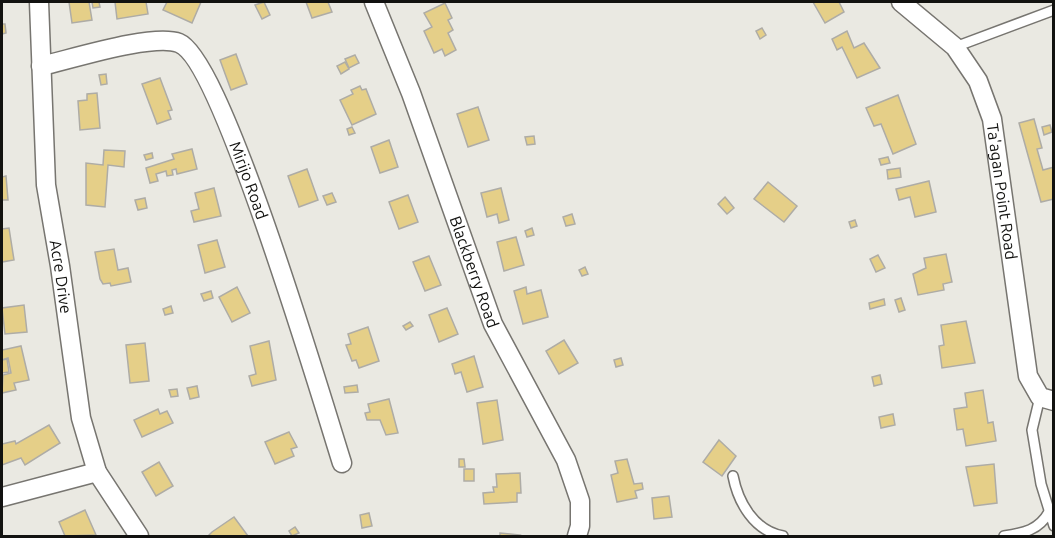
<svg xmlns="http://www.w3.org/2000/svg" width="1055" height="538" font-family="Ubuntu,sans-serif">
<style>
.building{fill:#e5cf88;stroke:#aeaca6;stroke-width:1.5}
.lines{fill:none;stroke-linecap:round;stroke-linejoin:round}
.service-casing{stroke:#777570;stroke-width:12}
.minor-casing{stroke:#777570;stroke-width:21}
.service{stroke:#fff;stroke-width:9}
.minor{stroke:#fff;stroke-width:18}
.labels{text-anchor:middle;stroke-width:6;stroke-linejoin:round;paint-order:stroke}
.street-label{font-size:16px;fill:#121210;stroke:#eae9e2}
</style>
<rect width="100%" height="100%" fill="#eae9e2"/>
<!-- building -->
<g class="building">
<path d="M69 2H89L92 20 72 23Z"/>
<path d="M92 2H99L100 7 93 8Z"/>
<path d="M115 2H146L148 14 117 19Z"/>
<path d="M167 2H201L192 23 163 10Z"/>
<path d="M264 2 270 15 262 19 255 5Z"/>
<path d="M306 2H328L332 12 312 18Z"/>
<path d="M813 2H839L844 12 825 23Z"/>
<path d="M445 3 452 18 448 20 453 30 448 33 456 50 445 56 442 49 434 53 424 31 432 27 424 13Z"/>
<path d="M2 24H5L6 33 2 34Z"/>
<path d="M762 28 766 35 760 39 756 31Z"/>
<path d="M847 31 854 48 864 43 880 68 857 78 842 47 837 50 832 39Z"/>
<path d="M236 54 247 84 231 90 220 60Z"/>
<path d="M355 55 359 63 349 68 345 59Z"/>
<path d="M345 62 349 69 341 74 337 66Z"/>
<path d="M106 74 107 84 101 85 99 75Z"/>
<path d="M160 78 172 110 168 111 171 119 157 124 142 84Z"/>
<path d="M360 86 362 90 366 89 376 114 352 125 340 100 353 94 351 90Z"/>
<path d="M97 93 100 128 80 130 78 101 87 100V94Z"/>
<path d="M898 95 916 144 893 154 881 124 874 126 866 108Z"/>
<path d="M478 107 489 140 468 147 457 114Z"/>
<path d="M1034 119 1042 148 1037 149 1043 170 1054 167V199L1041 202 1019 123Z"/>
<path d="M1050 125 1052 132 1044 135 1042 127Z"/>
<path d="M352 127 355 133 349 135 347 129Z"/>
<path d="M534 136 535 144 527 145 525 137Z"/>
<path d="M389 140 398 167 380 173 371 147Z"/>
<path d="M192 149 197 169 177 174 176 169 172 170 173 175 167 176 166 171 156 174 158 181 150 183 146 168 174 159 172 154Z"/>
<path d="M104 150 125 151 124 167 108 165 105 207 86 205V163L103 165Z"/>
<path d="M152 153 153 158 146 160 144 155Z"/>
<path d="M888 157 890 163 881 165 879 159Z"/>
<path d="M900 168 901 177 888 179 887 170Z"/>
<path d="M307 169 318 200 299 207 288 176Z"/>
<path d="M6 176 8 200H2V177Z"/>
<path d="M929 181 936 212 915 217 910 197 899 200 896 189Z"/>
<path d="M768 182 797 206 784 222 754 199Z"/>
<path d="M214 188 221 216 194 222 191 211 199 209 195 193Z"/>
<path d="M501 188 509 220 499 223 497 214 487 217 481 193Z"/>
<path d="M332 193 336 202 327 205 323 196Z"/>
<path d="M408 195 418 222 399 229 389 202Z"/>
<path d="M725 197 734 208 727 214 718 204Z"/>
<path d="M145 198 147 208 138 210 135 200Z"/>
<path d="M572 214 575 224 566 226 563 217Z"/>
<path d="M855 220 857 226 851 228 849 222Z"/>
<path d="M9 228 14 260 2 262V229Z"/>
<path d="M532 228 534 235 527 237 525 231Z"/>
<path d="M516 237 524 265 504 271 497 242Z"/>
<path d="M217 240 225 267 205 273 198 245Z"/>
<path d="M114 249 118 270 128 268 131 282 111 286 110 283 103 284 100 279 95 252Z"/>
<path d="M946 254 952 282 943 284 944 290 918 295 913 274 926 268 924 258Z"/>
<path d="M878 255 885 268 876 272 870 259Z"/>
<path d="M429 256 441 285 425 291 413 262Z"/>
<path d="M585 267 588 274 582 276 579 270Z"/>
<path d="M237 287 250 313 232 322 219 297Z"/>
<path d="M526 287 527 294 541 290 548 317 523 324 514 291Z"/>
<path d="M211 291 213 298 204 301 201 294Z"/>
<path d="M901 298 905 310 899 312 895 300Z"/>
<path d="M884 299 885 305 870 309 869 303Z"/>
<path d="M24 305 27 332 5 334 2 308Z"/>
<path d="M171 306 173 313 165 315 163 309Z"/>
<path d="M447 308 458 334 439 342 429 315Z"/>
<path d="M966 321 975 363 942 368 939 346 944 345 941 325Z"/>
<path d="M410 322 413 326 406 330 403 326Z"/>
<path d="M368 327 379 361 359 368 356 360 352 361 346 345 351 344 348 334Z"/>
<path d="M564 340 578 363 559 374 546 351Z"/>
<path d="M269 341 276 380 252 386 249 376 256 374 250 346Z"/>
<path d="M145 343 149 381 130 383 126 345Z"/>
<path d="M21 346 29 380 14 383 16 390 2 393 3 375 11 373 8 358 2 360V350Z"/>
<path d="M474 356 483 387 467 392 461 372 455 374 452 364Z"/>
<path d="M621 358 623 365 616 367 614 360Z"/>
<path d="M7 359 9 372 2 373V360Z"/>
<path d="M880 375 882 384 874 386 872 377Z"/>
<path d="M357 385 358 392 345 393 344 387Z"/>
<path d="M197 386 199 397 190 399 187 388Z"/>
<path d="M177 389 178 396 171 397 169 390Z"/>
<path d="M983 390 988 423 993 422 996 441 966 446 963 429 957 430 954 409 967 407 965 393Z"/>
<path d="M389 399 398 433 386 435 380 420H367L365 413 370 412 368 404Z"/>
<path d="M497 400 503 440 483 444 477 403Z"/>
<path d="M158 409 160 414 167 411 173 423 142 437 134 420Z"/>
<path d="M893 414 895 425 881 428 879 417Z"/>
<path d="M49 425 60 443 25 465 21 458 2 465V444L15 441 16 444Z"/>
<path d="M289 432 297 447 291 449 294 456 275 464 265 442Z"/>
<path d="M719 440 736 456 722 476 703 462Z"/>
<path d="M459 459H464L465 467H459Z"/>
<path d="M627 459 634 484 642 483 643 489 635 491 637 498 617 502 611 475 618 473 615 461Z"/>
<path d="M159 462 173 486 156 496 142 472Z"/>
<path d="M994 464 997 503 974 506 966 467Z"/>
<rect x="464" y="469" width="10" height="12"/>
<path d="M520 473 521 493H517V502L484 504 483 493 494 492 493 487H497L496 474Z"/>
<path d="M669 496 672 517 654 519 652 498Z"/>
<path d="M85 510 96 535 65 536 59 522Z"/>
<path d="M369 513 372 526 362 528 360 515Z"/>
<path d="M234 517 248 536H208L212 532Z"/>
<path d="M295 527 299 533 292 536 289 531Z"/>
<path d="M500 533 520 535 519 536H500Z"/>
</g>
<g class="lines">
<!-- service casing -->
<g class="service-casing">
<g id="service">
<path d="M955 47 1054 10"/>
<path d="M1040 397 1032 430 1041 484 1054 526"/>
<path d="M733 476C738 502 754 531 783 536"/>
<path d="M1004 536C1024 533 1039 530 1049 512"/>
</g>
</g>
<!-- minor casing -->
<g class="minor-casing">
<g id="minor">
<path id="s1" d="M39 2 46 185 60 266 81 418 97 472 139 536"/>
<path id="s2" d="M374 2 411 93 493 324 566 460 580 501V526L577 536"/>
<path id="s3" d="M901 2 955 47 978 81 992 119 1028 376 1040 397 1054 401"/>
<path id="s4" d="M41 66C72 59 153 33 179 43 222 60 323 403 342 463"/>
<path d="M2 497 97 472"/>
</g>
</g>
<!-- service -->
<use href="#service" class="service"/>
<!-- minor -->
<use href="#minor" class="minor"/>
</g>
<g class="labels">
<!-- street labels -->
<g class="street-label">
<text dy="6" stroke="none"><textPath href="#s4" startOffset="297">Mirijo Road</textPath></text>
<text dy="6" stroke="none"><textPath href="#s3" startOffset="225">Ta'agan Point Road</textPath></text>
<text dy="6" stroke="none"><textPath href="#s2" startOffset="288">Blackberry Road</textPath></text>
<text dy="6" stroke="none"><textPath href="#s1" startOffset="276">Acre Drive</textPath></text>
</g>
</g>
<!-- border -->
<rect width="1055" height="538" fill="none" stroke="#121210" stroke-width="6"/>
</svg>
